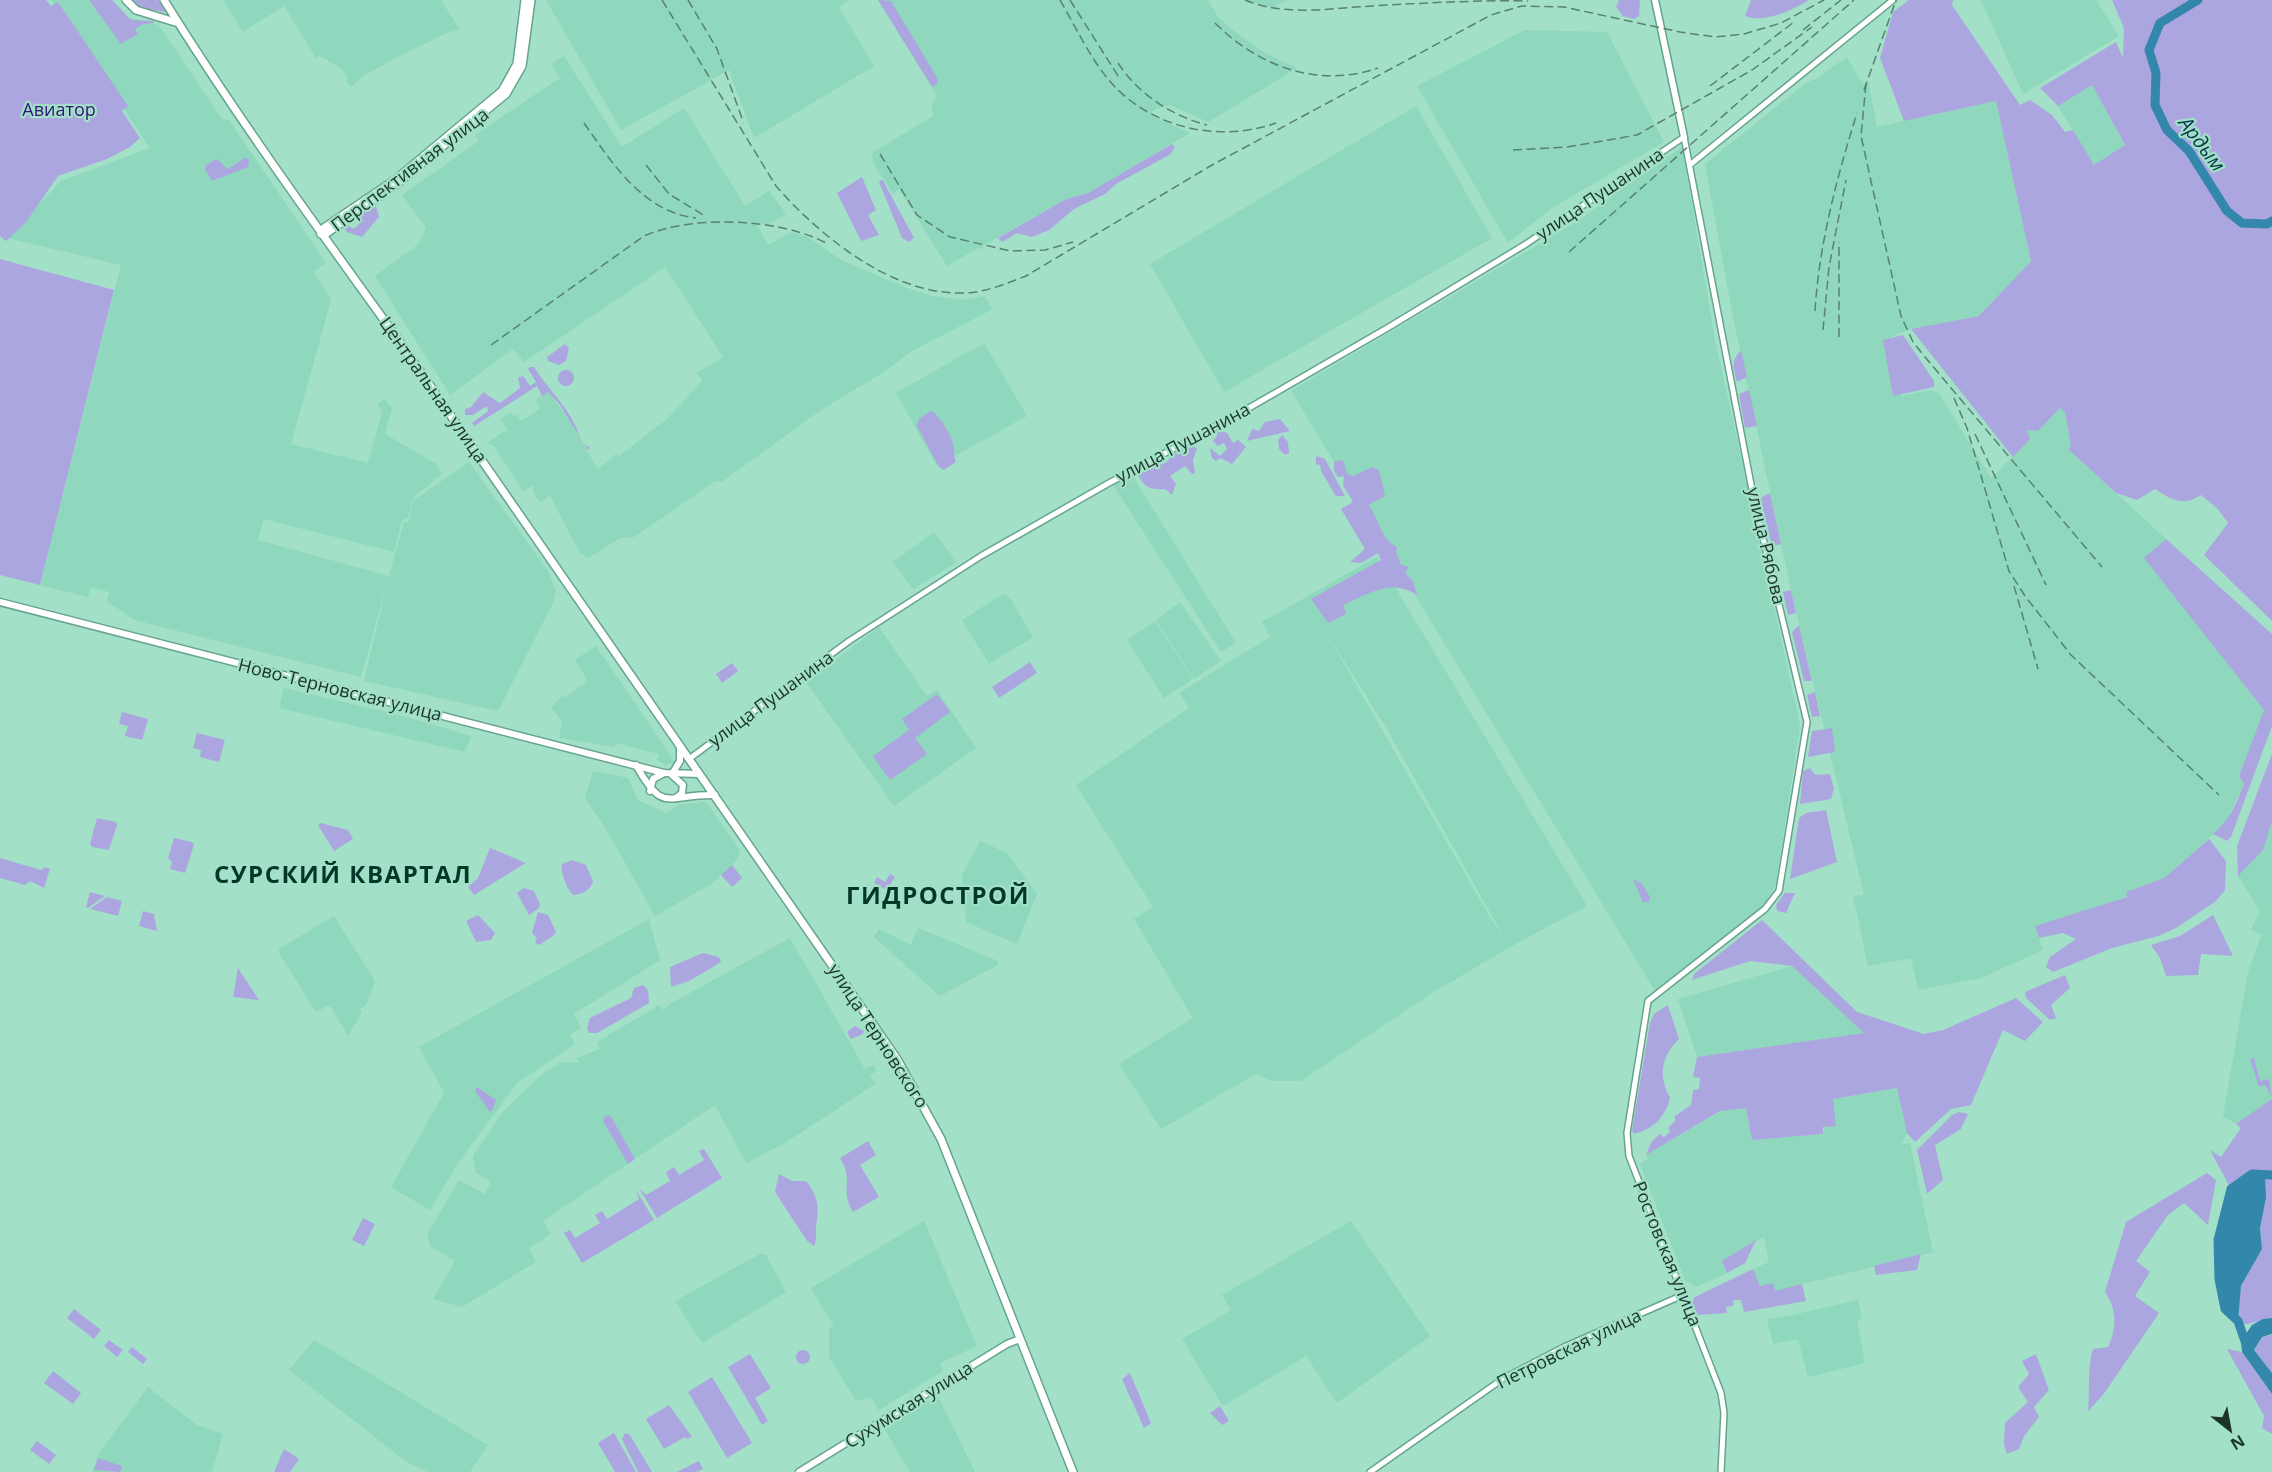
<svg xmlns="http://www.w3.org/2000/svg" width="2272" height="1472" font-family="'Open Sans',sans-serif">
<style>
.built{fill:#8fd7bd;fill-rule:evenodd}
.green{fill:#aca6e0}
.water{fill:#3287aa}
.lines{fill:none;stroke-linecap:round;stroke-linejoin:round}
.river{stroke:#3287aa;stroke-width:9}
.tertiary-casing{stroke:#67a48e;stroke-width:8}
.secondary-casing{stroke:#67a48e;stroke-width:9}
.primary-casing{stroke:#67a48e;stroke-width:10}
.tertiary{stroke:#fff;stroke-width:5}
.secondary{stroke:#fff;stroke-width:6}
.primary{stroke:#fff;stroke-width:7}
.rail{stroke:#588272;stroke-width:1.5;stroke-dasharray:9 4.5;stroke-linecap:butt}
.labels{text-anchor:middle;stroke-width:4.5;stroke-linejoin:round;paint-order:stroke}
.park-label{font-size:18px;fill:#331475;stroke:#a2e0c8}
.street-label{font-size:18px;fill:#1a342a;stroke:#a2e0c8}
.water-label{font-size:20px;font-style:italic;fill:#093b4e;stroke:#a2e0c8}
.district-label{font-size:24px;font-weight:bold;letter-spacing:1.5px;fill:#033729;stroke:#a2e0c8}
</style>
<rect width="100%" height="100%" fill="#a2e0c8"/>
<!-- built -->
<g class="built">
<path d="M51 0H98L116 28 131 18 159 25 222 119 229 120 326 263 314 272 331 300 291 444 368 463 382 412 377 404 385 399 392 408 385 434 436 464 442 474 414 497 408 517 402 520 394 552 264 519 258 540 389 576 404 522 408 523 414 500 469 462 548 571 556 591 553 603 498 711 364 681 388 580 361 677 134 620 107 601 109 592 91 587 88 597 40 585 121 265 7 238 61 181 150 148Z"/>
<path d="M223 0H441L460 30 449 32 398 57 363 76 351 87 346 82 348 78 342 69 320 56 316 58 284 6 243 32Z"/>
<path d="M546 0H850L839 7 874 66 754 138 729 70 621 130Z"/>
<path d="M878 0H1208L1218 17 1239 35 1267 54 1297 68 1208 122 1170 105 1156 109 1149 115 1190 133 1088 193 1066 199 984 245 982 249 978 248 947 266 899 189 893 194 874 164 871 154 934 115 931 109 937 95Z"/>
<path d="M1245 0H1286L1273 8Z"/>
<path d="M1981 0H2096L2119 36 2023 94Z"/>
<path d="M1525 30 1607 32 1664 142 1552 208 1508 243 1417 86Z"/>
<path d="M564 56 622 147 684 108 745 206 769 191 786 214 769 224 756 223 768 245 791 232 808 237 843 261 904 287 932 296 962 300 984 296 993 309 912 351 884 372 824 408 723 481 714 482 634 537 620 538 588 558 580 553 550 496 540 502 534 493 533 485 523 491 494 446 486 443 507 430 501 419 511 412 513 416 516 414 521 421 540 409 535 400 548 392 570 420 598 470 616 454 619 456 666 420 702 381 697 373 723 357 665 267 524 362 513 349 450 395 375 276 419 244 426 228 402 195 479 141 475 135 560 78 551 64Z"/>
<path d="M1847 57 1862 83 1869 84 1877 127 1996 101 2031 261 1979 316 1911 329 1890 337 1902 396 1931 390 1939 393 1991 478 2030 439 2027 430 2038 431 2060 408 2065 412 2071 446 2068 449 2166 539 2145 558 2264 710 2239 776 2244 784 2225 824 2164 878 2126 892 2127 896 2104 905 2035 926 2043 950 1981 978 1918 990 1912 963 1913 958 1868 966 1853 896 1864 895 1791 590 1733 317 1705 164 1807 82 1816 79Z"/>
<path d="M2092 85 2125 146 2094 165 2058 106Z"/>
<path d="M1416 106 1492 238 1224 392 1150 264Z"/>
<path d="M1682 147 1715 339 1800 725 1776 884 1764 907 1655 991 1291 391 1573 224Z"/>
<path d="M984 343 1027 416 937 466 896 393Z"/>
<path d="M1132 475 1236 643 1221 652 1113 485Z"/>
<path d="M934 532 957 562 913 589 893 562Z"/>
<path d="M1377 557 1587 906 1510 947 1429 995 1301 1081H1272L1256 1074 1161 1129 1119 1064 1193 1018 1134 919 1153 907 1076 785 1189 708 1179 693 1270 637 1262 622ZM1324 629 1385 726 1504 937 1491 919Z"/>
<path d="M1003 594 1010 598 1033 637 989 664 962 620Z"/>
<path d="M1180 602 1221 661 1194 679 1156 620Z"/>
<path d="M1155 621 1193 679 1164 698 1127 640Z"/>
<path d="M879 627 927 696 937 690 976 748 894 806 806 682Z"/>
<path d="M596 646 675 762 674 763 666 765 657 760 659 754 616 743 614 747 559 738 562 722 551 707 562 696 566 697 588 681 575 660Z"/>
<path d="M284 688 403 716 471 736 465 752 279 708Z"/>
<path d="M593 771 628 778 638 800 666 813 680 804 706 802 740 851 736 861 711 884 655 916 606 829 585 798Z"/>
<path d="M2272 821V1099L2236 1124 2223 1116 2248 972 2261 935 2251 929 2260 911 2238 876 2267 835Z"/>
<path d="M980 841 1007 853 1037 894 1017 944 966 922 962 875Z"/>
<path d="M334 916 375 981 366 1005 360 1009 362 1012 348 1036 331 1007 327 1006 316 1012 279 953V949Z"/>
<path d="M649 919 660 960 574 1014 581 1028 570 1035 575 1044 517 1083 458 1163 430 1210 391 1187 444 1093 419 1047Z"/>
<path d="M918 928 998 961V965L940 996 874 937 879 929 911 945Z"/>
<path d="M790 938 865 1069 873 1065 877 1071 870 1075 875 1084 785 1143 746 1163 715 1105 543 1221 551 1234 529 1248 536 1262 462 1307 433 1299 455 1261 431 1247 427 1235 459 1180 485 1194 491 1182 476 1173 473 1156 502 1113 517 1098 540 1076 561 1062 579 1063 577 1058 600 1049 597 1042 659 1005 663 1010 668 1005Z"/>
<path d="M1792 966 1865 1033 1697 1057 1678 999Z"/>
<path d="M1897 1088 1907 1133 1901 1144 1910 1143 1933 1252 1775 1291 1760 1286 1753 1269 1769 1262 1764 1237 1722 1261 1727 1273 1696 1287 1685 1280 1640 1164 1648 1159 1646 1155 1725 1109 1746 1108 1753 1140 1823 1134 1833 1099Z"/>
<path d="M924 1221 977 1346 940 1363 943 1371 879 1410 871 1397 856 1401 829 1357V1329L834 1326 811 1288Z"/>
<path d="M1351 1221 1430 1336 1337 1403 1306 1356 1223 1406 1182 1339 1231 1310 1222 1295Z"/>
<path d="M760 1254 766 1255 786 1292 702 1343 675 1301Z"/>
<path d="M1858 1300 1862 1319 1857 1320 1865 1363 1808 1377 1798 1339 1773 1344 1767 1319 1788 1316Z"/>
<path d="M314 1340 488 1445 470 1472H428L407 1462 289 1370Z"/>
<path d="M148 1387 197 1425 223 1434 212 1472H92L99 1453Z"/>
<path d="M938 1396 953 1427 975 1472H910L884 1428Z"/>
</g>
<!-- green -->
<g class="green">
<path d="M0 0H46L51 6 58 2 128 106 122 111 140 138 130 147 107 159 58 176 26 222 6 241 0 236Z"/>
<path d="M89 0H112L131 20 154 21V23L143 24 135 29 138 34 121 44Z"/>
<path d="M133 0H158L166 12 140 8Z"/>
<path d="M878 0 891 1 938 79 937 84 932 87Z"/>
<path d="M1619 0H1640L1639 16 1634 19 1623 16 1616 7Z"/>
<path d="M1751 0H1809C1793 10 1764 24 1745 16Z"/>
<path d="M1909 0H1953L1952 5 2020 105 2030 100 2052 115 2065 132 2073 130 2094 165 2125 145 2092 85 2058 106 2040 88 2116 42 2123 58 2124 28 2112 0H2272V621L2204 555 2228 523 2218 509 2201 495C2182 507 2172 500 2155 489L2137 500 2116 493 2068 449 2071 446 2065 412 2060 408 2038 431 2027 430 2030 439 2013 457 1911 329 1979 316 2031 261 1996 101 1904 121 1880 58 1893 12Z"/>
<path d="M1172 144 1175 147 1171 154 1116 184 1105 194 1074 209 1049 230 1032 237 1017 233 1002 242 998 238 1066 199 1088 193Z"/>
<path d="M246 157 249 161 248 167 217 179 212 181 205 170 206 165 217 159 228 169Z"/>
<path d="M862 177 876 210 868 215 879 235 861 241 837 193Z"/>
<path d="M882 179 914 238 909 242 902 238 879 182Z"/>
<path d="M372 206H376L379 217 362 237 347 232 344 228 348 225 353 229 358 226 362 213Z"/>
<path d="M0 259 114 290 40 585 0 575Z"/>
<path d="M1903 335 1934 381V387L1893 396 1883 340Z"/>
<path d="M565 344 569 348 566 361 559 365 548 361 547 357Z"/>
<path d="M1741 351 1747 377 1737 382C1734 370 1730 360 1741 351Z"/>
<path d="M530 367H534C546 386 562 401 573 421 578 430 580 443 590 448L588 450 560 405 548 392 542 396 537 386 474 426 472 423 488 411 487 406 473 415H465V409L471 407 483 392 500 403 520 388 518 378 523 376 530 386 536 382 528 369Z"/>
<circle cx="566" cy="378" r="8"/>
<path d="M1749 390 1757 426 1745 428 1739 394Z"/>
<path d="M931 411C940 416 950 433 953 443 955 449 953 455 956 462L944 470 939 467 917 426 919 419Z"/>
<path d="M1280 419 1290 431 1247 441 1252 429 1259 431 1265 422Z"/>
<path d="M1217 430 1227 433 1233 443 1238 440 1246 447 1232 464 1221 458 1216 461 1212 458 1210 448 1220 456 1227 449 1224 443 1218 446 1213 441 1217 436Z"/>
<path d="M1282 435 1288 442 1289 453 1285 455 1279 449 1278 440Z"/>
<path d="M1191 444 1197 449 1193 460 1195 473 1192 474 1185 466 1170 476 1176 484 1172 495 1165 489C1150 490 1145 488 1138 475L1153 465 1166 463 1172 455Z"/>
<path d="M1316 456 1325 459 1345 496H1336L1321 471 1320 465 1316 464Z"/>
<path d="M1343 460 1347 474 1353 476 1372 467 1379 470 1385 496 1368 505C1380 519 1380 539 1397 547L1396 552 1401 565 1409 567 1405 573 1413 581 1417 595C1390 578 1369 594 1343 605L1346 614 1328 623 1311 599 1381 560 1378 553 1361 563 1350 562 1365 549 1341 509 1353 502 1343 485 1344 476 1338 477 1334 471V462Z"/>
<path d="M1770 493 1781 544 1772 546 1760 498Z"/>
<path d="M2166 539 2272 634V726L2231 837 2227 841 2213 834C2230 820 2236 804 2244 784L2239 776 2264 710 2144 558Z"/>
<path d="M1791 590 1796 613 1788 615 1783 592Z"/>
<path d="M1799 625 1812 681H1804L1792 632Z"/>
<path d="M1030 662 1037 673 999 698 992 687Z"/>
<path d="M732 663 738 671 722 683 716 674Z"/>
<path d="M1815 692 1820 716 1812 717 1807 695Z"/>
<path d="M937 694 950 712 915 738 927 754 890 780 873 756 909 730 902 719Z"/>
<path d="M122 712 148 719 142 740 125 736 128 726 119 724Z"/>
<path d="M1832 728 1835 752 1808 757 1812 731Z"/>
<path d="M197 733 225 740 219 762 200 757 201 750 193 748Z"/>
<path d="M2272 754V821L2263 850 2238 876 2237 846Z"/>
<path d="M1810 768 1815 775 1830 774 1834 789 1831 799 1800 804 1803 771Z"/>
<path d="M1826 810 1837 862 1790 879 1799 818 1806 813Z"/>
<path d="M97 818 116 822 117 825 109 850 92 847 90 844Z"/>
<path d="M321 823 348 830 353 839 334 851 318 825Z"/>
<path d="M174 838 192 842 194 845 185 873 170 869 172 862 168 858Z"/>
<path d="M2209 839 2226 861 2225 890 2216 901 2176 928 2158 936 2112 948 2053 972 2046 967 2050 957 2076 939 2063 933 2039 938 2035 926 2127 897 2126 892 2164 878Z"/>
<path d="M490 848 526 863 474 895 468 887 478 878Z"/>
<path d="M0 858 41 870 45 867 50 869 44 888 30 881 25 885 0 878Z"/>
<path d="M572 860 586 865 593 881C591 890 581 895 573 895 567 889 560 872 562 864Z"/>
<path d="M732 865 742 878 732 887 721 875Z"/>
<path d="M890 874 895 877 887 890 874 883 877 877 885 882Z"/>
<path d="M1633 879 1642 884 1650 897 1649 902H1643Z"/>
<path d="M524 888 534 891 540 904 539 908 529 915 517 893Z"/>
<path d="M90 892 105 896 88 908 86 907Z"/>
<path d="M1785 893H1795L1786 913 1777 911 1776 905Z"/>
<path d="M107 897 122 901 118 916 90 909Z"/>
<path d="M143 911 154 914 157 931 139 926Z"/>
<path d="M538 912 548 915 556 932 553 936 539 945 535 943 537 938 532 933Z"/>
<path d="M478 915 495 933 491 940 476 942 466 921Z"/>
<path d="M2213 915 2233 956 2201 954 2198 975 2166 976 2160 958 2151 945 2180 936Z"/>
<path d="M1762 920 1857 1012 1924 1034 1943 1030 2016 998 2043 1022 2025 1041 2003 1030 1971 1105 1951 1109 1915 1142 1907 1133 1897 1088 1833 1099 1836 1126 1823 1127V1134L1752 1140 1746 1108 1720 1111 1646 1155 1652 1141 1660 1134 1664 1137 1670 1132 1668 1128 1675 1121V1116L1691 1105 1693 1090 1699 1089 1700 1078 1693 1077 1697 1057 1864 1033 1792 966 1750 961 1692 980 1694 974Z"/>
<path d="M703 953 719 957 721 962 689 981 671 987 670 967Z"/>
<path d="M238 968 259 1000 233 997Z"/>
<path d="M2065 975 2070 988 2051 1005 2056 1018 2050 1020 2026 998 2025 992Z"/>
<path d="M643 985 648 990 649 1003 597 1033H589L587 1028 590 1018 631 998 634 988Z"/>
<path d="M1668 1005 1679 1039C1661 1056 1658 1077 1670 1098 1665 1118 1653 1129 1634 1134L1632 1130 1650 1023 1654 1014Z"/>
<path d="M855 1026 864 1031 863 1034 851 1039 847 1032Z"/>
<path d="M2254 1058 2260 1081 2269 1079 2272 1097 2265 1085 2259 1087 2250 1059Z"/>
<path d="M477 1087 496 1100 492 1111H489L475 1091Z"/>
<path d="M2272 1099V1318C2260 1319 2253 1325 2240 1324L2238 1310 2241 1286 2262 1249 2260 1228 2266 1198 2252 1174 2231 1189 2210 1150 2221 1157 2241 1128 2236 1124Z"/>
<path d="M1959 1112 1968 1114 1961 1129 1935 1145 1943 1180 1927 1194 1917 1150 1952 1115Z"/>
<path d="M610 1115 635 1159 628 1164 603 1121 604 1117Z"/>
<path d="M868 1141 876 1155 860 1165 879 1197 853 1212C839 1189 855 1182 840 1158Z"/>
<path d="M704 1149 722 1178 657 1218 639 1188 646 1195 670 1181 666 1172 674 1167 679 1175 704 1160 699 1151Z"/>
<path d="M2207 1173 2216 1180 2208 1225 2184 1203 2168 1215 2136 1261 2150 1272 2135 1296 2159 1313 2103 1395 2088 1411C2090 1391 2087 1368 2093 1349L2108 1347C2117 1327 2117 1310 2105 1292L2126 1222Z"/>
<path d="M779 1174 792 1181H806C819 1197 819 1208 816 1227 815 1234 818 1239 814 1246L807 1241 775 1192Z"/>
<path d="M636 1190 654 1220 582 1263 564 1233 570 1230 575 1238 600 1223 595 1215 602 1211 607 1219 639 1199Z"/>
<path d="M363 1218 375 1224 364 1246 352 1240Z"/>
<path d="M1756 1240 1745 1263 1727 1273 1722 1261Z"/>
<path d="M1921 1254 1917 1270 1876 1275 1874 1266Z"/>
<path d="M1753 1269 1760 1286 1773 1283 1775 1291 1802 1284 1806 1301 1744 1312 1741 1300H1734L1733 1306 1726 1307 1727 1313 1697 1315 1692 1302 1695 1297Z"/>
<path d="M74 1309 101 1330 94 1339 67 1318Z"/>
<path d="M2272 1335V1373L2254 1350 2262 1337Z"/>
<path d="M109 1340 123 1350 117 1357 104 1346Z"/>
<path d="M132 1347 147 1359 143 1364 128 1352Z"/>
<path d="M2227 1349 2242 1352 2272 1394V1434L2262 1428 2264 1416Z"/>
<circle cx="803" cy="1357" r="7"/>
<path d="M750 1354 771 1388 755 1398 768 1421 762 1425 728 1367Z"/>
<path d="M2036 1354 2049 1390 2034 1407 2039 1417 2024 1436 2019 1449 2007 1454 2004 1444 2005 1423 2028 1402 2018 1387 2029 1374 2022 1361Z"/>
<path d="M53 1371 81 1393 73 1404 44 1383Z"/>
<path d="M1130 1373 1151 1423 1144 1428 1122 1379Z"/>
<path d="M712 1377 752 1443 727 1458 688 1392Z"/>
<path d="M669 1405 692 1437 687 1439 685 1437 664 1449 646 1419Z"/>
<path d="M1220 1406 1229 1421 1222 1425 1210 1413Z"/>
<path d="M614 1433 636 1472H615L598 1443Z"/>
<path d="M625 1433 630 1435 652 1472H638L622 1439Z"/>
<path d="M37 1441 56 1455 49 1464 30 1450Z"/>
<path d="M284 1449 299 1459 290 1472H274Z"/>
<path d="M98 1458 122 1466 120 1472 94 1470Z"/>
<path d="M699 1461 703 1469 696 1472H677Z"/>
</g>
<!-- water -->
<g class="water">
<path d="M2252 1174 2265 1177 2266 1198 2260 1228 2262 1249 2241 1286 2238 1321C2203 1289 2221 1229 2231 1189Z"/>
<path d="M2272 1318V1334L2262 1337 2254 1350 2272 1373V1394L2242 1352 2241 1341 2252 1325 2263 1319Z"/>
</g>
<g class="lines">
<!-- river -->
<g class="river">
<path d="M2198 0 2160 23 2149 50 2156 73 2155 105 2167 130 2189 151 2227 211 2242 223 2267 224 2272 221"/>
<path d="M2247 1347 2238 1321 2225 1309 2219 1279 2218 1240 2231 1189 2252 1174 2272 1175"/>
</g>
<!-- tertiary casing -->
<g class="tertiary-casing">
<g id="tertiary">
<path d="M1691 164 1893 0"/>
<path d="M689 759 849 641 981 556 1109 483 1242 412 1389 327 1526 244 1684 137 1754 500 1807 722 1779 891 1765 909 1648 1001 1627 1133 1629 1156 1721 1393 1724 1413 1721 1472"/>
<path d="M1370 1472 1504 1378 1564 1347 1683 1295"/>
</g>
</g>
<!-- secondary casing -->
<g class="secondary-casing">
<g id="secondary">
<path d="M1655 0 1684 137"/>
<path d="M0 602 664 773 699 774"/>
<path d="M636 765C664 815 666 794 715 795"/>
<path d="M672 774 680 761V747"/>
<path d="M672 775 683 785 682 793 676 798"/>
<path d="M650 791 653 779 664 773"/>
<path d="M799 1472 1007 1344 1020 1339"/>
</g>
</g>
<!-- primary casing -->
<g class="primary-casing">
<g id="primary">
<path d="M126 0 136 10 175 22"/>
<path d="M164 0C236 116 317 227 397 338L897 1059 941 1139 1073 1472"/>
<path d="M321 234 327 233 398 183 506 94 522 66 531 0"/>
<path d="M321 234 324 228 395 180 502 91 517 64 525 0"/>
</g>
</g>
<!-- tertiary -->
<use href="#tertiary" class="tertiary"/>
<!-- secondary -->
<use href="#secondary" class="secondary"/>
<!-- primary -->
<use href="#primary" class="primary"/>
<!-- rail -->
<g class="rail">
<path d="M662 0 776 186C820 236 890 293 959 293 982 294 1005 284 1026 276L1212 165 1491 15 1522 6 1564 7 1680 32 1715 37 1744 34 1781 23 1824 0"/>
<path d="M688 0 717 49 743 121"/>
<path d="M1060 0C1077 29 1093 65 1117 89 1159 130 1222 142 1276 123"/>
<path d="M1070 0 1120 79"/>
<path d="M1245 0C1286 17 1330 8 1372 6 1424 3 1476 0 1528 1"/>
<path d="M1215 23C1258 66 1318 89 1378 68"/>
<path d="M1803 30 1841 0"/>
<path d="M1118 63C1138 94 1172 116 1207 125"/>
<path d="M1866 84 1861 136 1901 316 1913 342 1930 363 2102 567"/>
<path d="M1710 86 1794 22"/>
<path d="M1864 90 1896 0"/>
<path d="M584 123C612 163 643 212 696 218"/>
<path d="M1513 150 1567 147 1637 135 1752 70 1812 27"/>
<path d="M880 154 917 215 950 237 1011 251 1045 250 1073 242"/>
<path d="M646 165 669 194 705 216"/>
<path d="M1569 252 1854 0"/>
<path d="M1815 311C1819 244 1837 177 1857 113"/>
<path d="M1823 330 1829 267 1846 180"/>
<path d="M1839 337V242"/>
<path d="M491 345 644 236C692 215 779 218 826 243"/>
<path d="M1954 398 1967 428 2009 571 2025 596 2071 655 2219 795"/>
<path d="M1975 434 2046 585"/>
<path d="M2014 586 2038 669"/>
</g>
</g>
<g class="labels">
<!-- park labels -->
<g class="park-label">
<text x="59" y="116">Авиатор</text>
</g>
<!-- street labels -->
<g class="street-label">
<text transform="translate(410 170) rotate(-37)" y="6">Перспективная улица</text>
<text transform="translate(1600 194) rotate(-34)" y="6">улица Пушанина</text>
<text transform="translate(433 390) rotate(55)" y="6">Центральная улица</text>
<text transform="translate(1183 443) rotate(-28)" y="6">улица Пушанина</text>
<text transform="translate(1766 546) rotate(77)" y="6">улица Рябова</text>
<text transform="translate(340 690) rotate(14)" y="6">Ново-Терновская улица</text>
<text transform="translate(771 699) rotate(-36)" y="6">улица Пушанина</text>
<text transform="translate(878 1036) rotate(57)" y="6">улица Терновского</text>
<text transform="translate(1667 1254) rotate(68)" y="6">Ростовская улица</text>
<text transform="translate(1569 1349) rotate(-26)" y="6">Петровская улица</text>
<text transform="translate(909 1405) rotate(-32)" y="6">Сухумская улица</text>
</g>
<!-- water labels -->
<g class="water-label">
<text transform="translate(2202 144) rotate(53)" y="7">Ардым</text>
</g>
<!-- district labels -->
<g class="district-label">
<text x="343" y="883">СУРСКИЙ КВАРТАЛ</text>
<text x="938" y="904">ГИДРОСТРОЙ</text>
</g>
</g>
<!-- north arrow -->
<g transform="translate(2230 1430) rotate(149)" stroke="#a2e0c8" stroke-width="4.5" paint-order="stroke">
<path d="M0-4.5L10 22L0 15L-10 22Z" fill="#1a342a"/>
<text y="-9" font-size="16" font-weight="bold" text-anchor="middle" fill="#1a342a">N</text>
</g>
</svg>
